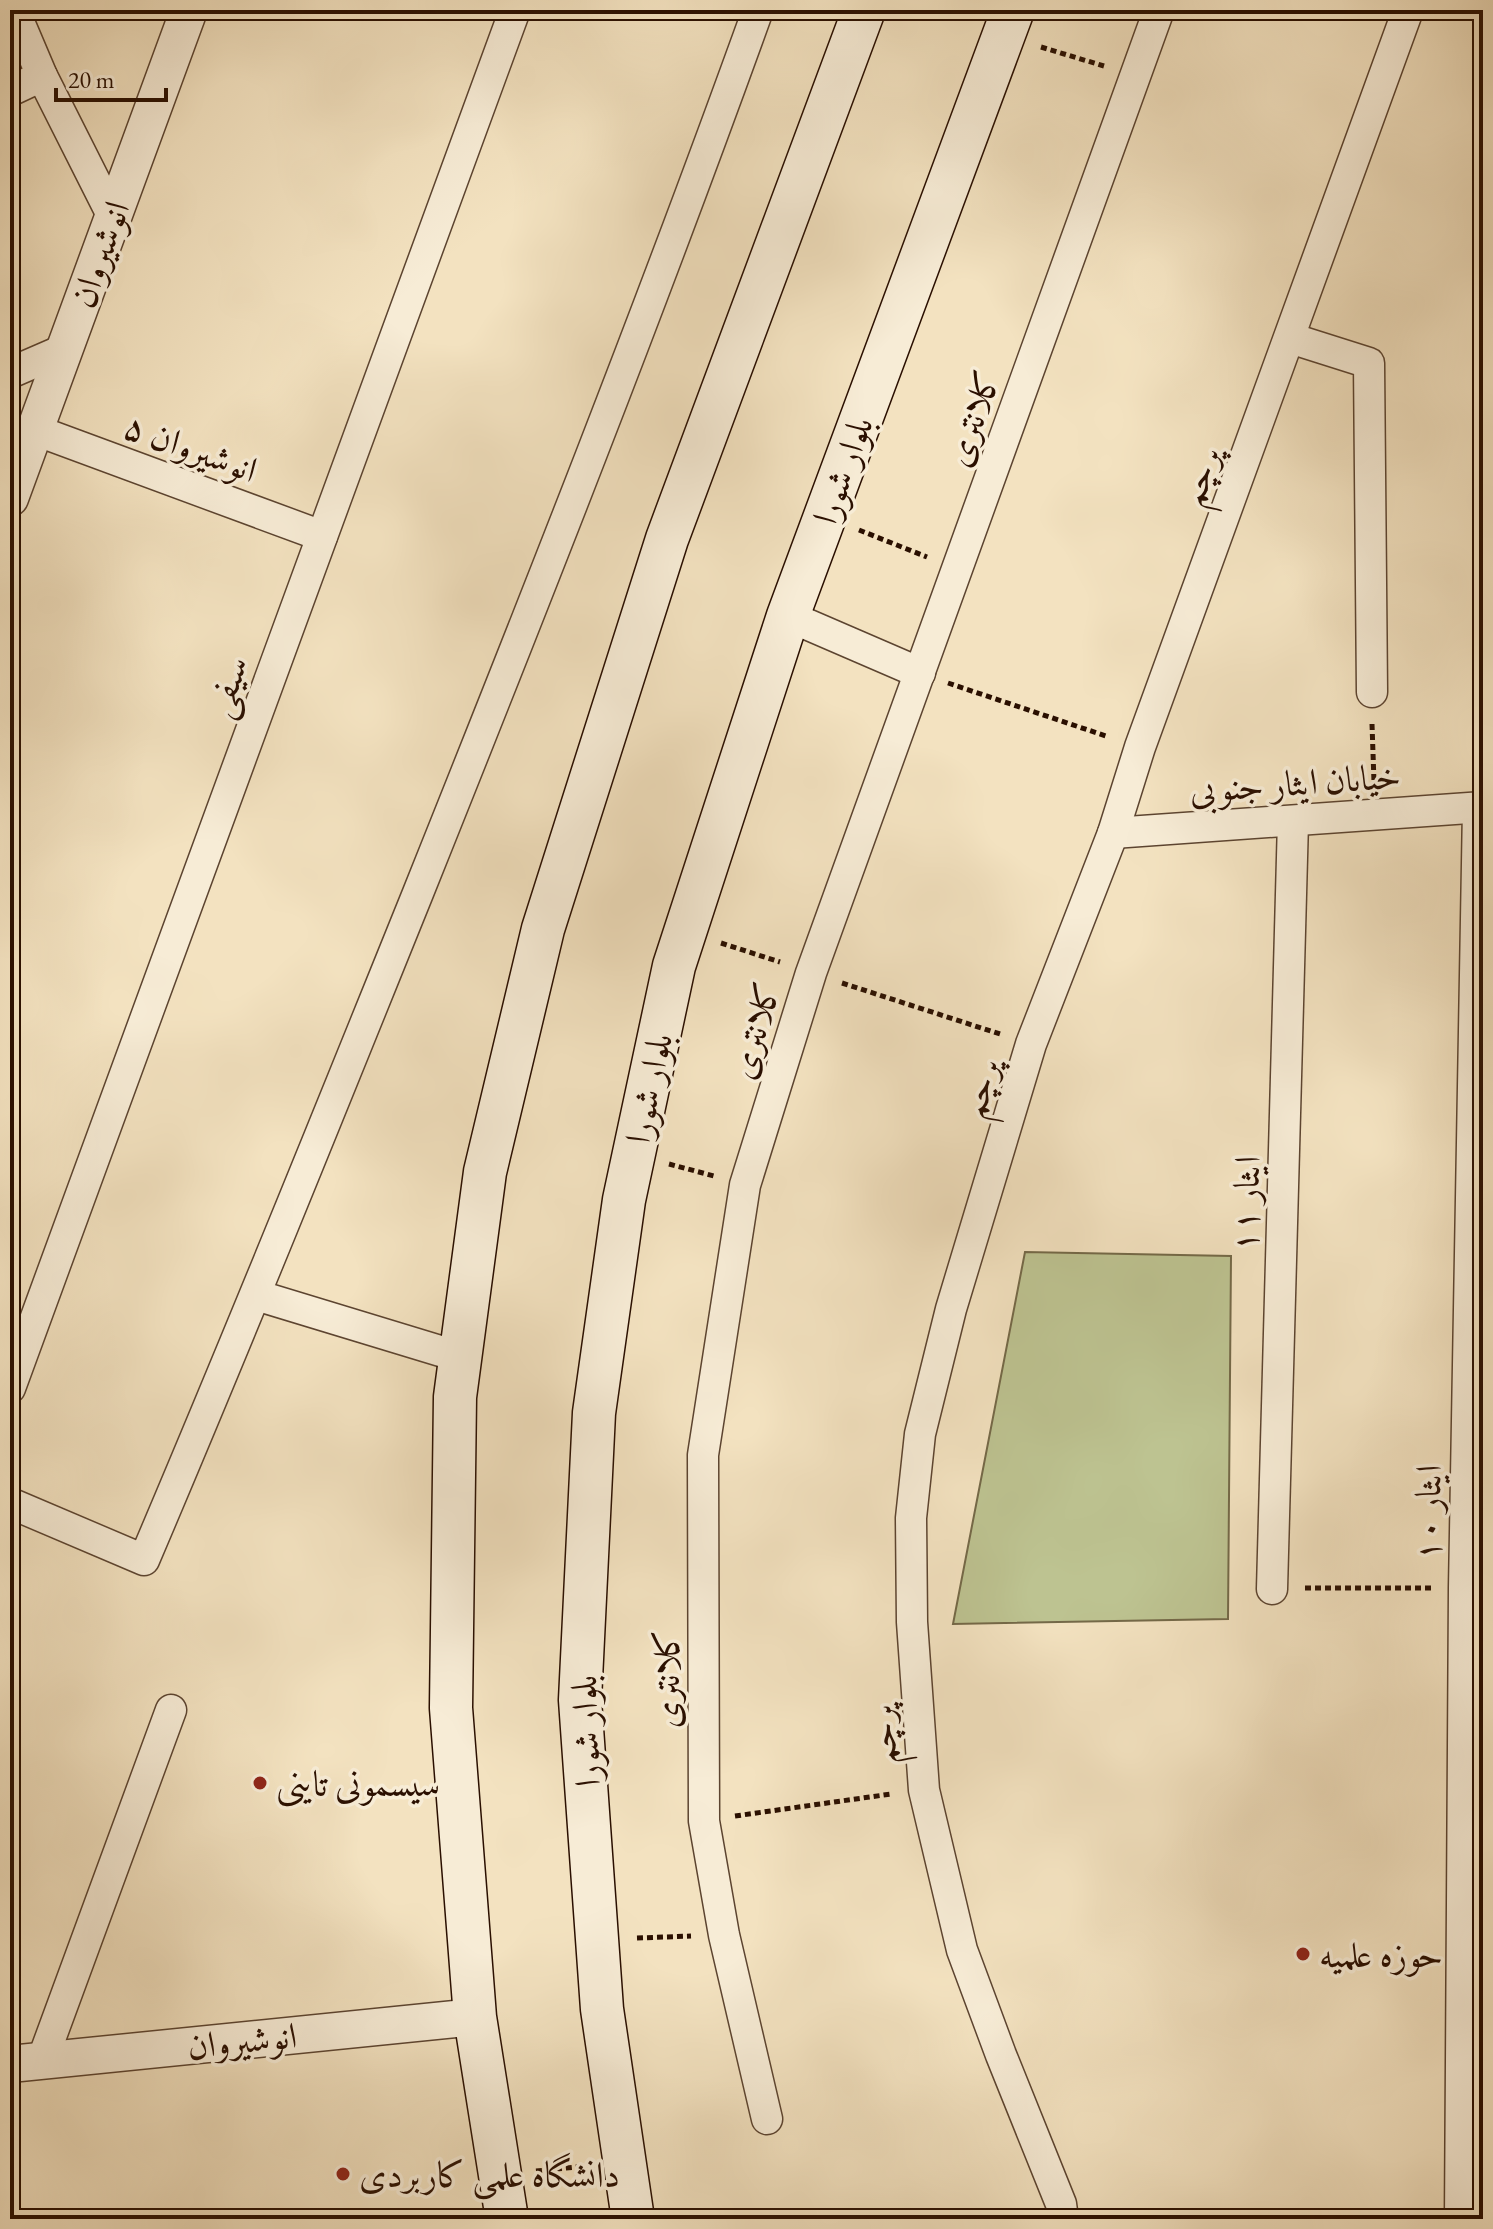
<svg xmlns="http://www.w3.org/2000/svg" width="1493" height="2229" font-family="'EB Garamond',Amiri,serif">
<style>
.green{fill:#bdc391;stroke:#746948;stroke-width:2}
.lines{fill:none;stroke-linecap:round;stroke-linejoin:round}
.minor-casing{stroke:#5c4430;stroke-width:33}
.tertiary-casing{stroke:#5c4430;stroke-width:39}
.secondary-casing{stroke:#2a0f00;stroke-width:45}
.path{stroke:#2a0f00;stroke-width:5;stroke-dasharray:6 4;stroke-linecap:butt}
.minor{stroke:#f7ecd6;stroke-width:30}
.tertiary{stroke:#f7ecd6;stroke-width:36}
.secondary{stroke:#f7ecd6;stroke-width:42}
.poi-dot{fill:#8f2418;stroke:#f7ecd6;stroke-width:3}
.labels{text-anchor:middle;stroke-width:7;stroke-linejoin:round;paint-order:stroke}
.street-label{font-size:36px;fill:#2a0f00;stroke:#f7ecd6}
.poi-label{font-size:36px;fill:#2a0f00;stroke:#f7ecd6;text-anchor:start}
</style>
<rect width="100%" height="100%" fill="#f3e2c0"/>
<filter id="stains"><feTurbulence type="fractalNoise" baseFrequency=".0025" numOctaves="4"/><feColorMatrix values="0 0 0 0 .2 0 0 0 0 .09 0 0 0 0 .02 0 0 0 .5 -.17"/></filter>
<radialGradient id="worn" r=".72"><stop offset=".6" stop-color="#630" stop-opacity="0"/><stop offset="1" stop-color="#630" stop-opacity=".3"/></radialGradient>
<!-- green -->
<path class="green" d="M1025 1252 1231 1256 1228 1619 953 1624Z"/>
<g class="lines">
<!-- minor casing -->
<g class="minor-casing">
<g id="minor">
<path d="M14 10 42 76 113 217"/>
<path d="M10 91 42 76"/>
<path d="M1290 338 1369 363 1372 692"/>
<path d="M10 373 63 350"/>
<path d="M35 430 322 536"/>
<path d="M788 616 920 673"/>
<path d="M1113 833 1483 807"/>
<path d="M256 1295 460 1357"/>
<path d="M10 1388 515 10"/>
<path d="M10 1503 144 1560C238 1339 328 1116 418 893 535 601 651 307 758 10"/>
<path d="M1272 1589 1293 821"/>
<path d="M42 2061 171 1710"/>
<path d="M767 2119 724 1935 704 1821 703 1455 745 1185 811 973 1159 10"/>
<path d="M1063 2219 1061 2204 1001 2055 962 1950 924 1790 912 1622 911 1518 920 1434 951 1309 1031 1044 1113 833 1140 747 1408 10"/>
<path d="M1460 2219 1464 1588 1478 808"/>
</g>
</g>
<!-- tertiary casing -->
<g class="tertiary-casing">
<g id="tertiary">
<path d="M10 498 189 10"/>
<path d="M10 2064 475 2017"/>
</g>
</g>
<!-- secondary casing -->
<g class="secondary-casing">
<g id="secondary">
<path d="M507 2219 475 2017 451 1708 455 1397 485 1172 543 929 667 539 864 10"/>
<path d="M633 2219 602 2009 580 1700 594 1413 624 1200 674 966 788 616 1013 10"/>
</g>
</g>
<!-- path -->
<g class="path">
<path d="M1041 47 1104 66"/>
<path d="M859 530 927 557"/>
<path d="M948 683 1109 737"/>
<path d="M1372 724 1374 782"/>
<path d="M721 943 780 962"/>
<path d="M842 983 1000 1034"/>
<path d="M669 1164 714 1176"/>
<path d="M1305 1588H1431"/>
<path d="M735 1816 891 1794"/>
<path d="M637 1938 691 1936"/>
<path d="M536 2171 586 2166"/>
</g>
<!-- minor -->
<use href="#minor" class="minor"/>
<!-- tertiary -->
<use href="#tertiary" class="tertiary"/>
<!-- secondary -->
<use href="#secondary" class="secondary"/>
</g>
<!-- markers -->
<g class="poi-dot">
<circle cx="260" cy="1783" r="8"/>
<circle cx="1303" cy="1954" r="8"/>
<circle cx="343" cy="2174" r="8"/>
</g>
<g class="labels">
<!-- street labels -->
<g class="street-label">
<text transform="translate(99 254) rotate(-70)" y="13">انوشیروان</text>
<text transform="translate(972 418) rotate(-70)" y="13">کلانتری</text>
<text transform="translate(191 447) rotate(20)" y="13">انوشیروان ۵</text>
<text transform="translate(842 470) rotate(-70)" y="13">بلوار شورا</text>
<text transform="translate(1199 476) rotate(-70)" y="13">پرچم</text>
<text transform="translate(226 686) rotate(-70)" y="13">سیفی</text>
<text transform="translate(1295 782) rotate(-4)" y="13">خیابان ایثار جنوبی</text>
<text transform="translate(754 1030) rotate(-73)" y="13">کلانتری</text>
<text transform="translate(648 1088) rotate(-78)" y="13">بلوار شورا</text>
<text transform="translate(979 1088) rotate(-73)" y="13">پرچم</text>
<text transform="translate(1245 1204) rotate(-88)" y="13">ایثار ۱۱</text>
<text transform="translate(1427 1513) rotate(-89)" y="13">ایثار ۱۰</text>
<text transform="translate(666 1679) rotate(-90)" y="13">کلانتری</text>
<text transform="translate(585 1731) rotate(-92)" y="13">بلوار شورا</text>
<text transform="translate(882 1735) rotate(-94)" y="13">پرچم</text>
<text transform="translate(242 2040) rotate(-6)" y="13">انوشیروان</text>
</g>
<!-- poi labels -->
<g class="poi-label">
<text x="276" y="1796">سیسمونی تاینی</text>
<text x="1319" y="1967">حوزه علمیه</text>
<text x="359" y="2187">دانشگاه علمی کاربردی</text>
</g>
</g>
<!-- margin -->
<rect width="1493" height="2229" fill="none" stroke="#f3e2c0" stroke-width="40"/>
<rect x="12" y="12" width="1469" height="2205" fill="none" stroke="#2a0f00" stroke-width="4"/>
<rect x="20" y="20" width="1453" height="2189" fill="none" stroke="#2a0f00" stroke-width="2"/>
<!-- scale -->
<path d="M56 88v12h110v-12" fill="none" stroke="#2a0f00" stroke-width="4"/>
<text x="68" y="88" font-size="24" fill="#2a0f00" stroke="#f7ecd6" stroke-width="6" paint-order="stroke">20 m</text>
<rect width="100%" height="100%" filter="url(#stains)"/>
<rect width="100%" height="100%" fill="url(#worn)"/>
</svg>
